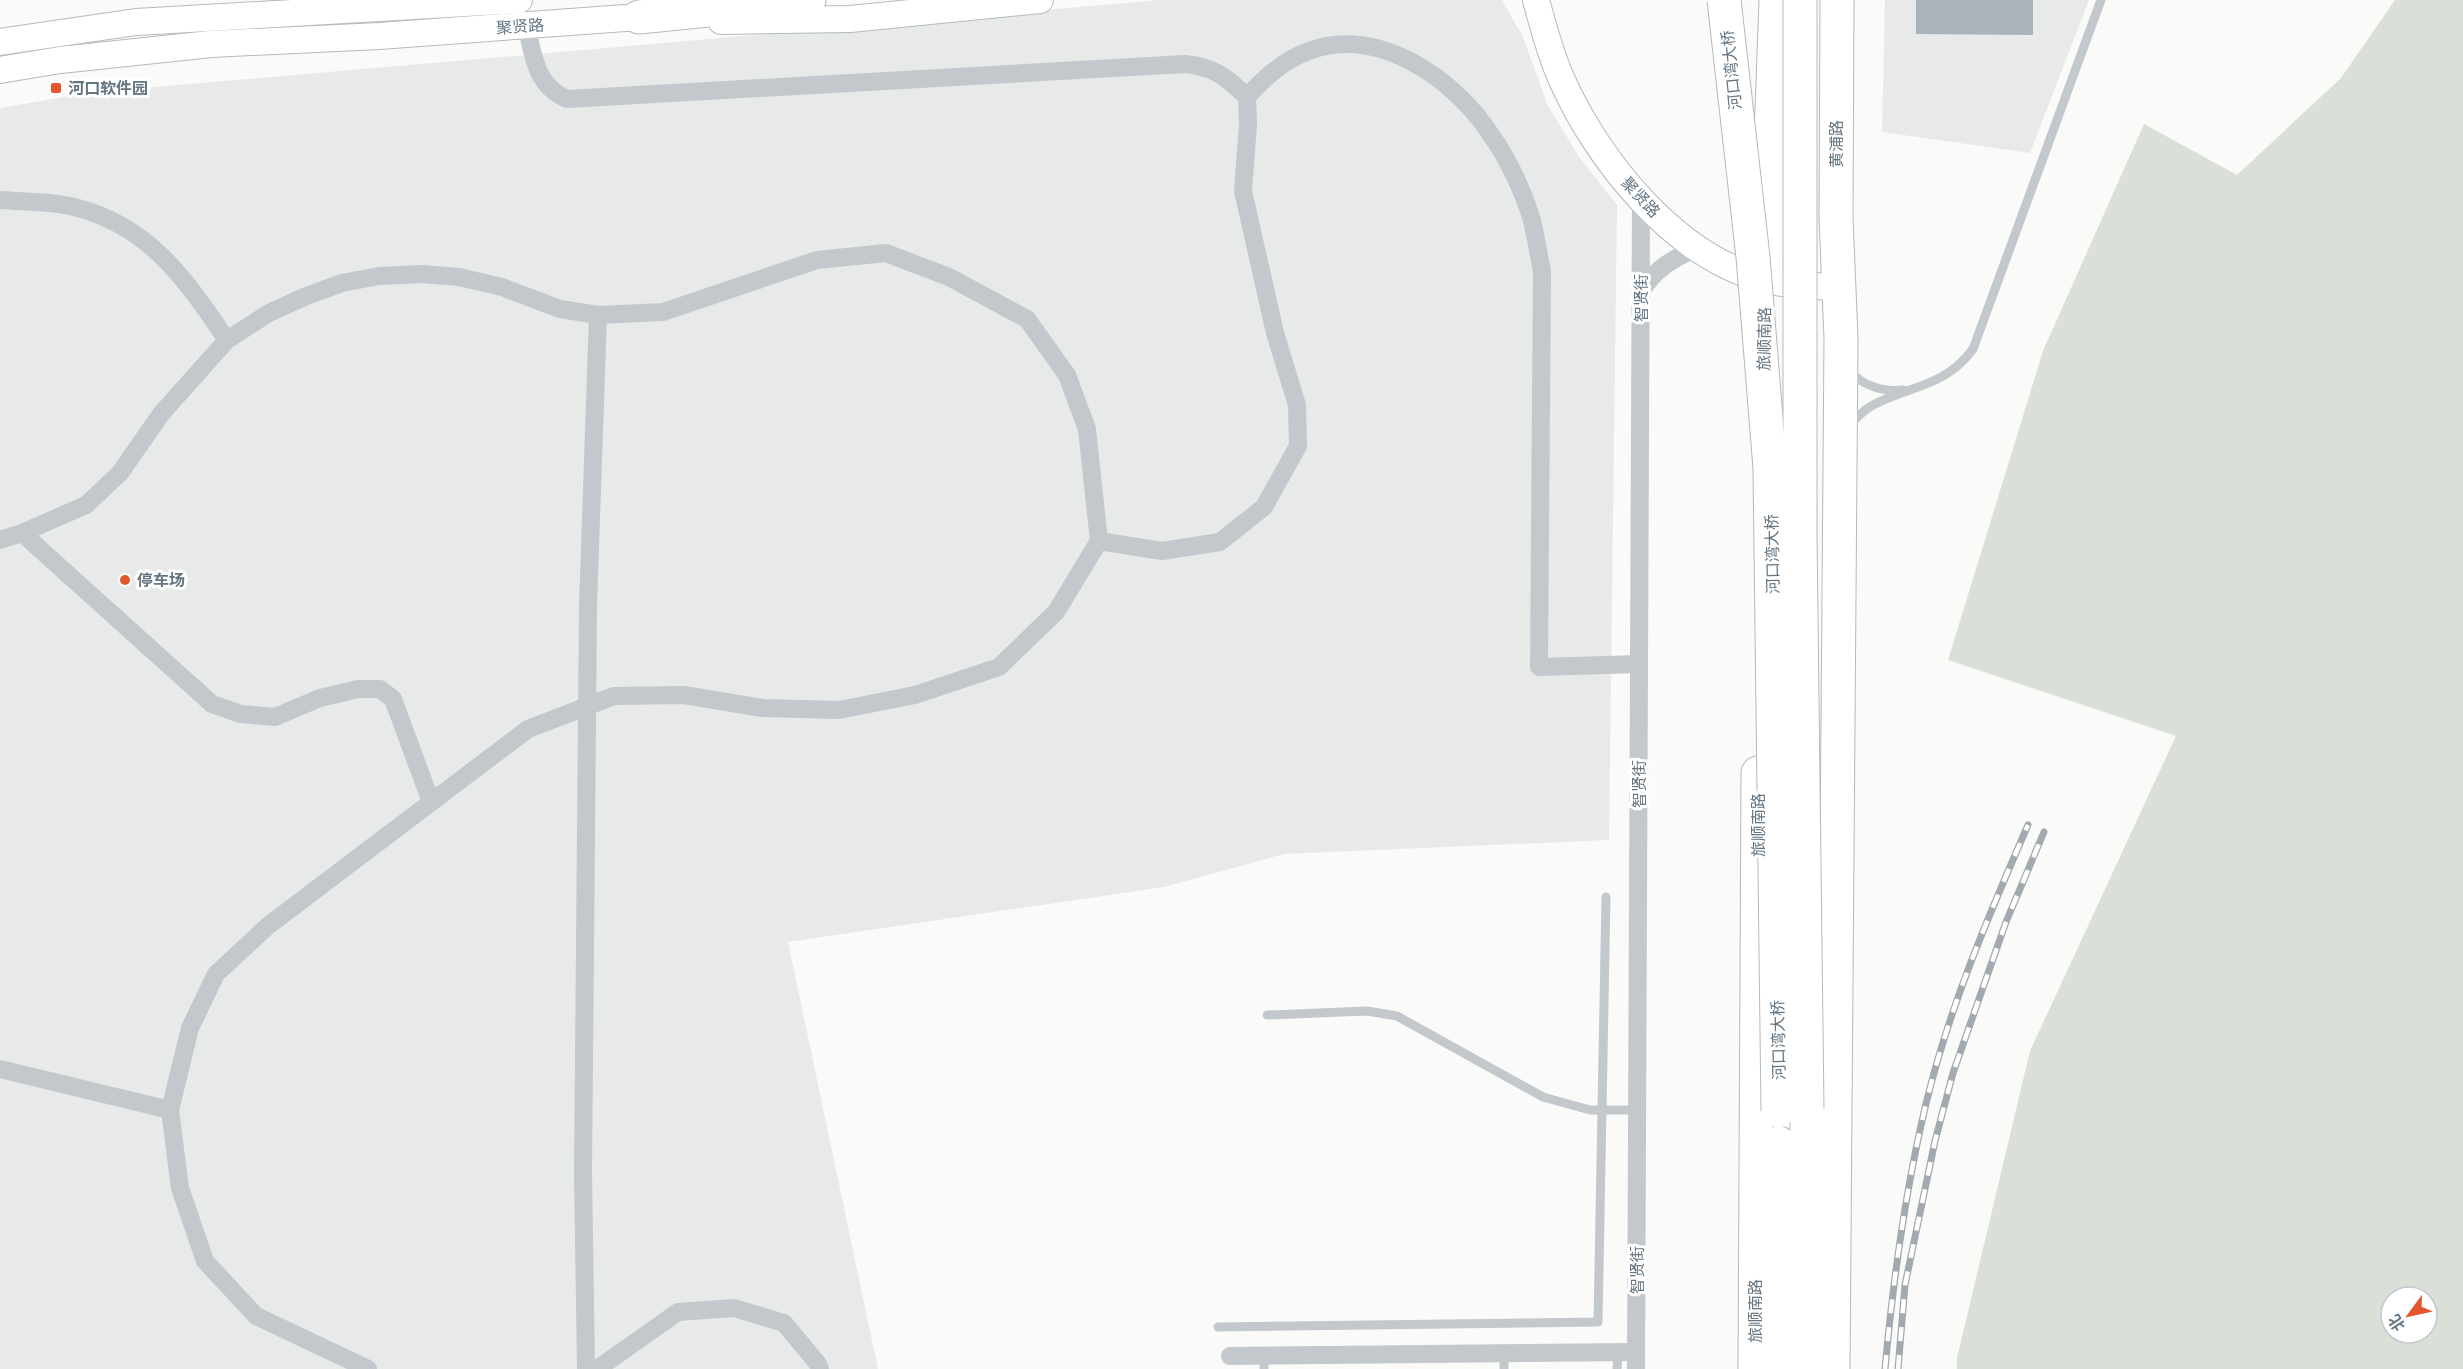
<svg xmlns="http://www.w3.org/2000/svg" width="2463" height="1369" font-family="'PT Sans Narrow','Noto Sans SC',sans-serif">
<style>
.built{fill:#e8e9e9}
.green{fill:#dadfd7;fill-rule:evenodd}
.building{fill:#aab3b9}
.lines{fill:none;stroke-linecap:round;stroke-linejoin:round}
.secondary-casing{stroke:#b3babf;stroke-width:28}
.highway-casing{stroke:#b4b9bd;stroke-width:35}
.lane{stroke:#c3c8cc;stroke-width:9}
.street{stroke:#c3c8cc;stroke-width:18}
.secondary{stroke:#fff;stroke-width:26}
.highway{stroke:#fff;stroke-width:33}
.rail-casing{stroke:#a2aab0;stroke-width:7}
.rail{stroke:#fff;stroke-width:4.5;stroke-dasharray:14;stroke-linecap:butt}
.highway-bridge-casing{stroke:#b4b9bd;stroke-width:35;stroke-linecap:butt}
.street-bridge{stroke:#c3c8cc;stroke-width:18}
.highway-bridge{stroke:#fff;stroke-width:33}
.poi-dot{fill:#e4572e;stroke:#fff;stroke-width:2}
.labels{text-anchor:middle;stroke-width:6;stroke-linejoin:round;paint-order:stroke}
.street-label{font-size:16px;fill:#657683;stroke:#fff}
.poi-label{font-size:16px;font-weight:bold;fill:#657683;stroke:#fff;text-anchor:start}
</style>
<rect width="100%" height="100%" fill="#fafaf8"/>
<!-- built -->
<g class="built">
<path d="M1159 0H1502L1523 37 1547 104 1579 157 1617 205 1609 840 1284 854 1164 887 788 942 878 1369H0V108L87 93Z"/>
<path d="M1885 0H2089L2030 153 1882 132Z"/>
</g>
<!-- green -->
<path class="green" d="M2395 0H2463V1369H1957V1358L2030 1051 2176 736 1948 660 2043 351 2144 124 2237 175 2341 78ZM2391 1297H2427V1333H2391Z"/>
<!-- building -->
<path class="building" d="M1916 0H2033V35L1916 34Z"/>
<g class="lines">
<!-- secondary casing -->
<g class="secondary-casing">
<g id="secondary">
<path d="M1536 0C1543 26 1550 53 1561 78 1597 160 1676 259 1767 280 1790 286 1815 286 1839 287"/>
<path d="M721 21 850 19 1040 0"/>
<path d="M0 42 136 22 519 0"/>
<path d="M0 70 60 60 211 44 379 36 639 17 657 18"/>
</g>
</g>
<!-- highway casing -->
<g class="highway-casing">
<g id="highway">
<path d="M639 17 809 0"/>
<path d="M1766 271 1776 0"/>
<path d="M1779 1143 1780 1369"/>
<path d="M1755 1369 1758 773"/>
<path d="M1806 1369 1807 1109"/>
<path d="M1833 1369 1841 338 1836 218 1837 0"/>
</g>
</g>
<!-- lane -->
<g class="lane">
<path d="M1849 369C1861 386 1883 392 1903 390"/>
<path d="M1849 426C1856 418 1864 410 1873 405 1911 385 1945 387 1973 349L2101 0"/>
<path d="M1267 1015 1367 1011 1397 1016 1543 1097 1590 1110H1637"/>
<path d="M1218 1327 1598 1322 1606 897"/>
<path d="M1264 1356V1369"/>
<path d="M1504 1369V1354"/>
<path d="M1617 1369 1618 1353"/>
</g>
<!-- street -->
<g class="street">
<path d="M526 25C534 57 535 85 567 99L1185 64C1215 67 1226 77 1247 97"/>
<path d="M0 200C24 202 50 201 74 207 149 225 186 280 227 340"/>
<path d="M1641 292C1654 269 1674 258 1697 248"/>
<path d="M22 533 212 704 241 714 275 717 320 698 358 689H380L393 699 431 802"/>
<path d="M0 540 22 533 86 505 120 473 161 414 227 340 269 313 304 297 342 283 379 276 421 274 459 277 502 287 560 309 598 315 663 312 817 260 886 253 949 277 1027 319 1067 375 1087 429 1099 541 1056 612 999 667 915 695 839 710 762 708 684 695 614 696 528 729 269 925 216 974 190 1028 170 1110 180 1188 205 1261 256 1316 368 1369"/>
<path d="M1099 541 1162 551 1220 542 1264 507 1298 446 1297 405 1275 333 1243 191 1248 124 1247 97C1265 77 1284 60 1309 51 1378 25 1455 79 1491 135 1508 159 1522 189 1531 217 1536 235 1538 253 1542 271L1539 667 1639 664"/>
<path d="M588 606 598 315"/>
<path d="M0 1069 170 1110"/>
<path d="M583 1172 586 1369"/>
<path d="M1230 1356 1636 1352"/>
<path d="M597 1369 678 1312 734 1308 784 1323 818 1364 820 1369"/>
<path d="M1636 1369 1641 199"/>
</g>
<!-- secondary -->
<use href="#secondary" class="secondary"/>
<!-- highway -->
<use href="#highway" class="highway"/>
<!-- rail casing -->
<g class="rail-casing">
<g id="rail">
<path d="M1885 1369C1893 1281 1905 1193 1925 1108 1948 1010 1988 917 2028 825"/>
<path d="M1898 1369 1905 1285 1935 1141 1953 1073 2006 922 2044 832"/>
</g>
</g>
<!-- rail -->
<use href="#rail" class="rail"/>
<!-- highway-bridge casing -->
<g class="highway-bridge-casing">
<g id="highway-bridge">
<path d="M1724 0 1753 257 1770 468 1778 1111"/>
<path d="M1800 0V532L1807 1109"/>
</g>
</g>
<!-- street-bridge -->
<path class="street-bridge" d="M583 1172 588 606"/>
<!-- highway-bridge -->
<use href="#highway-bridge" class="highway-bridge"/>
</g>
<!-- markers -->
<g class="poi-dot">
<rect x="50" y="82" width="12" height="12" rx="3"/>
<circle cx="125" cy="580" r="6"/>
</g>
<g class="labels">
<!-- street labels -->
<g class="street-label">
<text transform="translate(520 26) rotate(-4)" y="6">聚贤路</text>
<text transform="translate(1731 70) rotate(-96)" y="6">河口湾大桥</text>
<text transform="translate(1836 144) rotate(-90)" y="6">黄浦路</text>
<text transform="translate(1641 197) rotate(47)" y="6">聚贤路</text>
<text transform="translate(1641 298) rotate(-90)" y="6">智贤街</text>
<text transform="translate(1764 339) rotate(-89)" y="6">旅顺南路</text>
<text transform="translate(1772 554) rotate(-91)" y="6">河口湾大桥</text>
<text transform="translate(1639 784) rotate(-90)" y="6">智贤街</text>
<text transform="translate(1758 825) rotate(-90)" y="6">旅顺南路</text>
<text transform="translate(1778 1040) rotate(-91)" y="6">河口湾大桥</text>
<text transform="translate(1637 1270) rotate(-90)" y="6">智贤街</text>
<text transform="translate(1755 1311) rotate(-90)" y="6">旅顺南路</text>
</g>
<!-- poi labels -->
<g class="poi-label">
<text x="68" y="94">河口软件园</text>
<text x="137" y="586">停车场</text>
</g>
</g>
<!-- north arrow -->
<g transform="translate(2409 1315) rotate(237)"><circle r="28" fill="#ffffff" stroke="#c1c8cd" stroke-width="1.5"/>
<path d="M0-4.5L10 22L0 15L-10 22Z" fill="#e4572e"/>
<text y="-9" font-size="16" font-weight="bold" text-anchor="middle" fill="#657683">北</text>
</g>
</svg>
